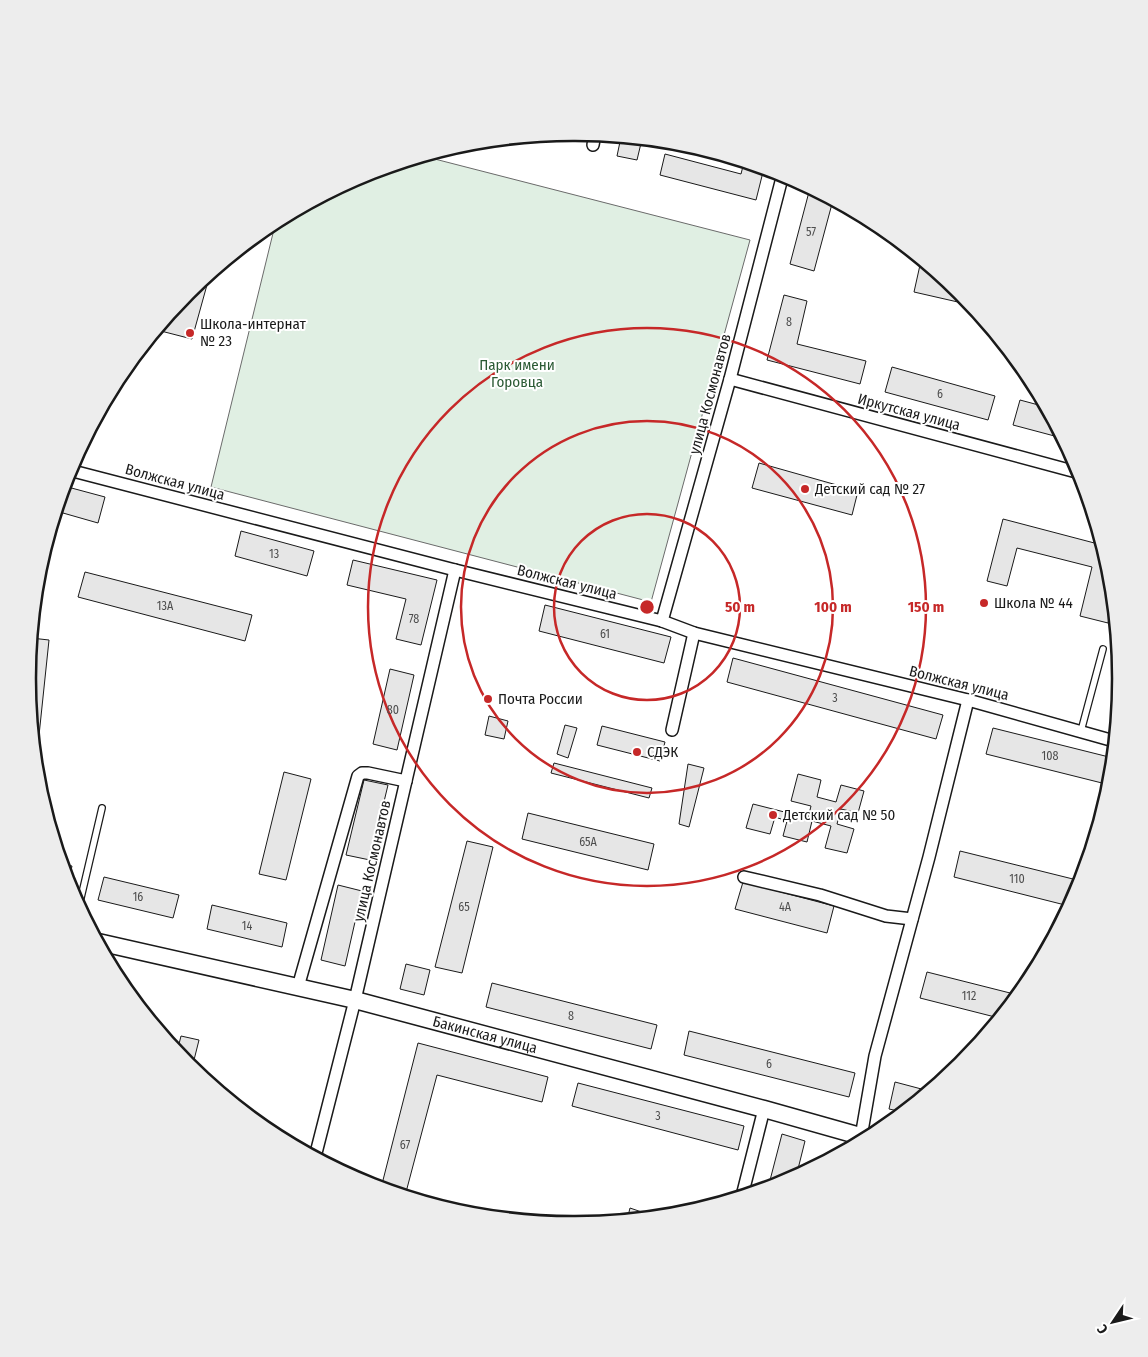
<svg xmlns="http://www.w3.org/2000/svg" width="1148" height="1357" font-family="'Fira Sans Condensed',sans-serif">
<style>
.green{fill:#e0efe3;stroke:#6a6a6a}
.building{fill:#e6e6e6;stroke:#1a1a1a}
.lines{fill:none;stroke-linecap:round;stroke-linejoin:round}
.lane-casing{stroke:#1a1a1a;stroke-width:8}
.street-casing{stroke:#1a1a1a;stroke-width:14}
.secondary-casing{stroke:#1a1a1a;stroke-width:19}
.lane{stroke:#fff;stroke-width:5.5}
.street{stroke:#fff;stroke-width:11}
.secondary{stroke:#fff;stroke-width:16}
.ring{fill:none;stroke:#c62828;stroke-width:2.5}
.poi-dot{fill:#c62828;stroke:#fff;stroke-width:2}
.labels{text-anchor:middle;stroke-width:4;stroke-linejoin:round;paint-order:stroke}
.number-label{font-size:12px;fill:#4d4d4d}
.poi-label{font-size:15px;fill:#1a1a1a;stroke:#fff;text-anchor:start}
.park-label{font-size:15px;fill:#2b5a34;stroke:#fff}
.street-label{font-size:15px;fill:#1a1a1a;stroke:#fff}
.rim{fill:none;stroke:#1a1a1a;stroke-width:2.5}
.centre{fill:#c62828;stroke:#fff;stroke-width:2.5}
.ring-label{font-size:15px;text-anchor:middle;font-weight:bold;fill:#c62828;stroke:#fff;stroke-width:4;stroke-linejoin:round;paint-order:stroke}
</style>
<rect width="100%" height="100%" fill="#fff"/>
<!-- green -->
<path class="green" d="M423 156 750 240 651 602 211 487 276 221 365 173Z"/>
<!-- building -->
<g class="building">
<path d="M621 137 642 139 637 160 617 156Z"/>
<path d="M665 154 741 174 744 162 764 168 756 200 660 175Z"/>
<path d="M810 188 833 200 814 271 790 264Z"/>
<path d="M920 265 930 267 961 292 971 305 914 292Z"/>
<path d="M210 274 192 339 157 330 179 303H180L188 292Z"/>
<path d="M784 295 807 301 797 344 866 361 860 384 767 360Z"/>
<path d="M892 367 995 396 988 420 885 392Z"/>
<path d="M1020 400 1046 407 1062 438 1013 425Z"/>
<path d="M759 463 858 491 852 515 752 488Z"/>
<path d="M64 486 105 497 98 523 56 511Z"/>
<path d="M1003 519 1102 545 1110 572 1113 603 1108 623 1080 616 1092 567 1017 548 1007 586 987 581Z"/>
<path d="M241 531 314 551 307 576 235 556Z"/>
<path d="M353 560 437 580 421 645 396 639 406 599 347 585Z"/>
<path d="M85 572 252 615 245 641 78 597Z"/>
<path d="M545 605 671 637 664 663 539 631Z"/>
<path d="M31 638 49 640 36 764 28 678Z"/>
<path d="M733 658 943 715 936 739 727 682Z"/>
<path d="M390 669 414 675 397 750 373 744Z"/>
<path d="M489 716 508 721 504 739 485 735Z"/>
<path d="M565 725 577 728 568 758 557 754Z"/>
<path d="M602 726 665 742 660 761 597 745Z"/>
<path d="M993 728 1113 758 1110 785 986 754Z"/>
<path d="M554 763 652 788 649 798 551 773Z"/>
<path d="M688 764 704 768 689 827 679 824Z"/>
<path d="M284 772 311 779 286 880 259 874Z"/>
<path d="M798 774 821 780 817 797 836 802 841 785 864 791 858 813 841 809 837 824 854 829 847 853 825 848 831 826 812 821 807 842 783 836 787 821 775 817 770 834 746 828 753 804 808 818 811 806 791 801Z"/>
<path d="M364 780 388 785 370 860 346 855Z"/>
<path d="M528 813 654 844 648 870 522 839Z"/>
<path d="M467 841 493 847 462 973 435 967Z"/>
<path d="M960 851 1081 881 1079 888 1069 906 954 877Z"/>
<path d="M62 864 72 866 68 883Z"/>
<path d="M104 877 179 895 173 918 98 900Z"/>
<path d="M743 882 834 906 827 933 735 909Z"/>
<path d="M338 885 362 891 345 966 321 960Z"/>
<path d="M212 905 287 923 282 947 207 929Z"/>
<path d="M406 964 430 970 424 995 400 989Z"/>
<path d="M927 972 1018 995 999 1018 920 998Z"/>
<path d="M492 983 657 1025 651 1049 486 1007Z"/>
<path d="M689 1031 855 1073 849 1097 684 1055Z"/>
<path d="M181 1036 199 1040 192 1068 177 1052Z"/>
<path d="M418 1043 548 1077 542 1102 437 1075 405 1196 381 1188Z"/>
<path d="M895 1082 929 1091 903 1112 889 1109Z"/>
<path d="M578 1083 744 1126 738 1150 572 1106Z"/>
<path d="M782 1134 805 1141 796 1177 783 1184 768 1188Z"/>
<path d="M630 1208 656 1217 627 1220Z"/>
</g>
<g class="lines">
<!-- lane casing -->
<g class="lane-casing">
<g id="lane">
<path d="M1081 731 1103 649"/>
<path d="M79 906 102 808"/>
</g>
</g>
<!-- street casing -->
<g class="street-casing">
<g id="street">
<path d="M593 145 595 134"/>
<path d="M730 379 1080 473"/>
<path d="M69 470 455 570 662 621 694 633 968 700 1114 741"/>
<path d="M662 621 730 379 783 174"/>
<path d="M672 730 694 633"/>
<path d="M744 877 820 895 886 916 912 919"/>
<path d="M298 987 358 776 362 773H368L406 781"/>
<path d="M861 1137 875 1056 929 857 968 700"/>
<path d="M315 1157 355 1000 455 570"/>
<path d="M742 1196 764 1109"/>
</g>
</g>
<!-- secondary casing -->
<g class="secondary-casing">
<g id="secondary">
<path id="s1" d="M98 942 355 1000 764 1109 867 1138"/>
</g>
</g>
<!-- lane -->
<use href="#lane" class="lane"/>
<!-- street -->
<use href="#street" class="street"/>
<!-- secondary -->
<use href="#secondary" class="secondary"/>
</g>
<!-- distance rings -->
<g class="ring">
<circle cx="647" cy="607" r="93"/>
<circle cx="647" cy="607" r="186"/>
<circle cx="647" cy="607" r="279"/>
</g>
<!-- markers -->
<g class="poi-dot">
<circle cx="190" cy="333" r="5"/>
<circle cx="805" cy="489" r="5"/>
<circle cx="984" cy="603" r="5"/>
<circle cx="488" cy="699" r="5"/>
<circle cx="637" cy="752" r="5"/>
<circle cx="773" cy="815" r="5"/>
</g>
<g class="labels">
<!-- number labels -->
<g class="number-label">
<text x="811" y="236">57</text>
<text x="789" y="326">8</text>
<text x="940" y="398">6</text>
<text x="274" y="558">13</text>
<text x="165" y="610">13А</text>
<text x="414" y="623">78</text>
<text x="605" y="638">61</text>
<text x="835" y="702">3</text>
<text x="393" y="714">80</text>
<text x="1050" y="760">108</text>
<text x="588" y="846">65А</text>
<text x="1017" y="883">110</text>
<text x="138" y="901">16</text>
<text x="464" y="911">65</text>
<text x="785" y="911">4А</text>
<text x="247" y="930">14</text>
<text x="969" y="1000">112</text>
<text x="571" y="1020">8</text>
<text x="769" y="1068">6</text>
<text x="658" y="1120">3</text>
<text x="405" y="1149">67</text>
</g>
<!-- poi labels -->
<g class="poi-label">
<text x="200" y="329">Школа-интернат<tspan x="200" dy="17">№ 23</tspan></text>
<text x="815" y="494">Детский сад № 27</text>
<text x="994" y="608">Школа № 44</text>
<text x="498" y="704">Почта России</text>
<text x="647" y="757">СДЭК</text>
<text x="783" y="820">Детский сад № 50</text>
</g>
<!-- park labels -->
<g class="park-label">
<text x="517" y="370">Парк имени<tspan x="517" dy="17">Горовца</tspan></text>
</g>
<!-- street labels -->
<g class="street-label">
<text transform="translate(710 394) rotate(-75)" y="5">улица Космонавтов</text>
<text transform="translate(909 412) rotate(15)" y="5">Иркутская улица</text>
<text transform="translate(175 482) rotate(15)" y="5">Волжская улица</text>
<text transform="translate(567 582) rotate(14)" y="5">Волжская улица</text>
<text transform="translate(959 683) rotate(14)" y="5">Волжская улица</text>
<text transform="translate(372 861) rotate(-77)" y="5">улица Космонавтов</text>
<text dy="5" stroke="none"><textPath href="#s1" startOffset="398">Бакинская улица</textPath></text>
</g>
</g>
<!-- crop -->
<path d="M0 0H1148V1357H0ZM573 141H575A537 537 0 0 1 1112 678V679A537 537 0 0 1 575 1216H573A537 537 0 0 1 36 679V678A537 537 0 0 1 573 141Z" fill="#ededed" fill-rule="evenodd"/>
<path class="rim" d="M573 141H575A537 537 0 0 1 1112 678V679A537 537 0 0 1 575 1216H573A537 537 0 0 1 36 679V678A537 537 0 0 1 573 141Z"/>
<circle cx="647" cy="607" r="8" class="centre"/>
<g class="ring-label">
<text x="740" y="612">50 m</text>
<text x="833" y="612">100 m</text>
<text x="926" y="612">150 m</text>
</g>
<!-- north arrow -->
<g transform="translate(1113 1322) rotate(235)" stroke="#ffffff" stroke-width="4" paint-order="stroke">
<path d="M0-4L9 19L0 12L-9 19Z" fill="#1a1a1a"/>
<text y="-8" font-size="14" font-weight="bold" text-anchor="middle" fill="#1a1a1a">С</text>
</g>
</svg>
